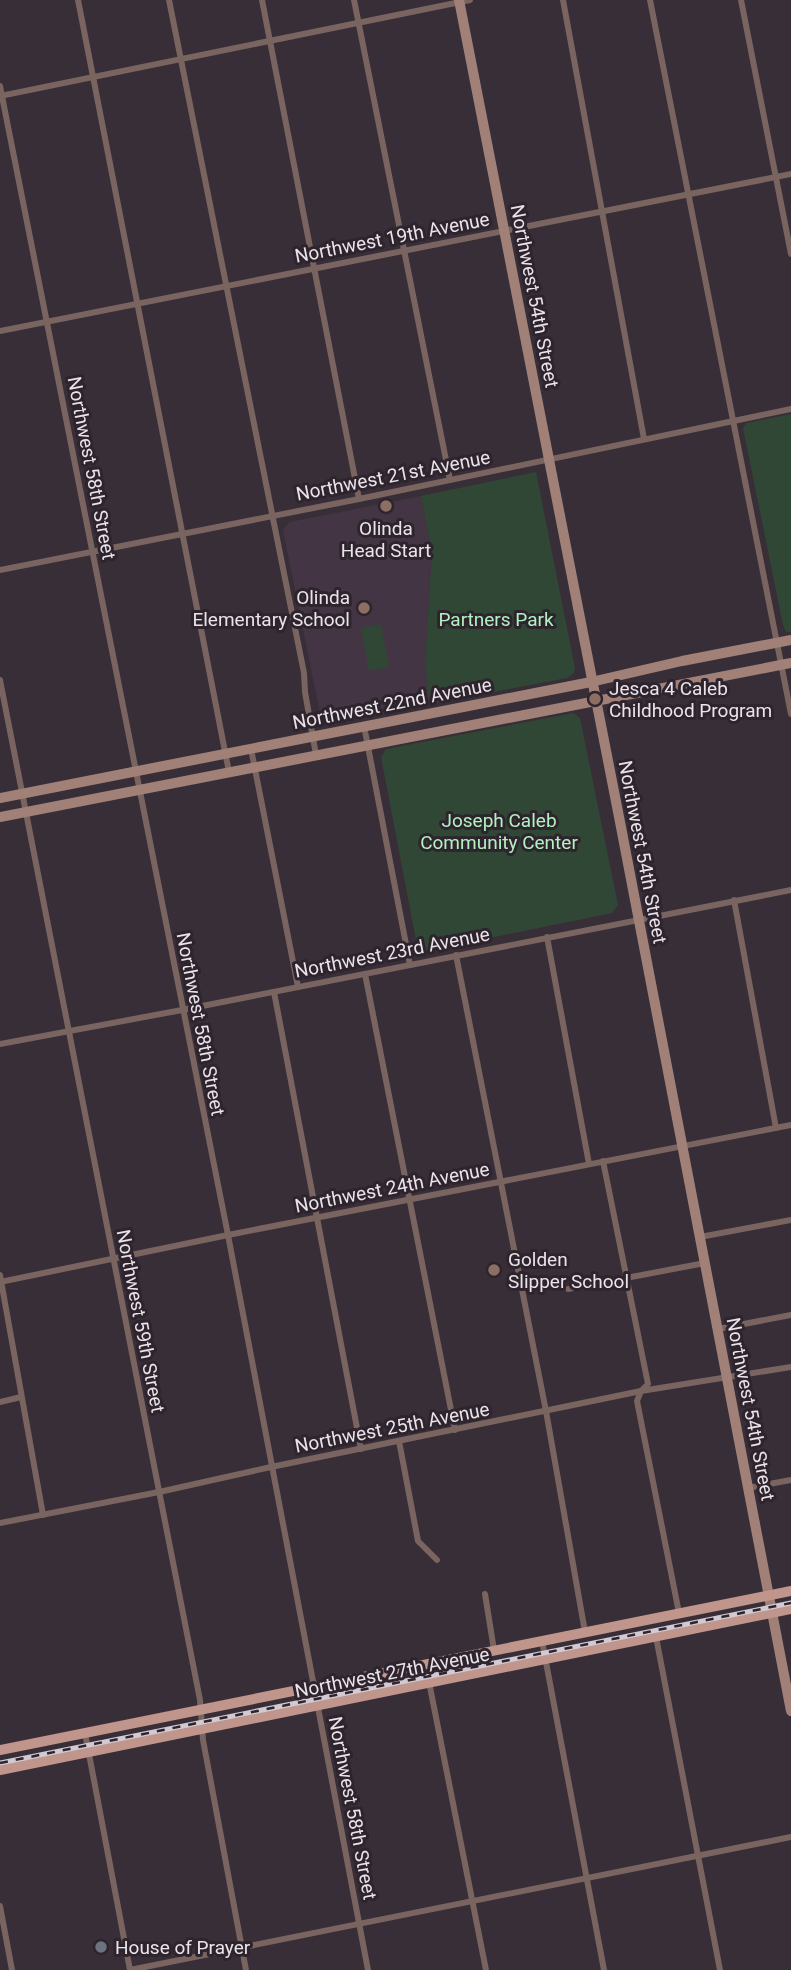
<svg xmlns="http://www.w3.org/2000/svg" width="791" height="1970" font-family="Roboto,sans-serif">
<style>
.built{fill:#443544}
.green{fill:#314736}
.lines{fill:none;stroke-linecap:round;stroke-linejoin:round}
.street{stroke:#79645f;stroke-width:6}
.secondary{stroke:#a18078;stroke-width:10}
.primary{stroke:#c0958b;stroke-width:10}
.rail-casing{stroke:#d2cad2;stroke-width:5}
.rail{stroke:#2e242d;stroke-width:2.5;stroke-dasharray:8;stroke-linecap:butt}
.education-dot{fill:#8d6e63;stroke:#2e242d;stroke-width:2.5}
.worship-dot{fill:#6b7280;stroke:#2e242d;stroke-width:2.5}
.labels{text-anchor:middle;stroke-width:6;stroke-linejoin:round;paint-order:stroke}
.street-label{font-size:19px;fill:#eae3ea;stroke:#2e242d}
.poi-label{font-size:19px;fill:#eae3ea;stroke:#2e242d;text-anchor:start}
.park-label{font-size:19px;fill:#b1f2c0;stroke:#2e242d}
</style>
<rect width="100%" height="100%" fill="#382e38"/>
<!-- built -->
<path class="built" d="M421 496 432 553 425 663 430 704 328 725 321 718 283 530 290 522Z"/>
<!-- green -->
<g class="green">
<path d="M791 414V632H786L783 625 743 428 747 423Z"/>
<path d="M536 472 575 668 574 673 567 678 430 704 425 663 432 553 421 496Z"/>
<path d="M381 624 389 667 369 671 361 628Z"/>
<path d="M573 713 580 718 618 905 612 913 426 951 420 949 417 945 381 757 386 749Z"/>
</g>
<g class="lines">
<!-- street -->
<g class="street">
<path d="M78 0 229 772"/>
<path d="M169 0 304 673 305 692 316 755"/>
<path d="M262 0 359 499"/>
<path d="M354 0 450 480"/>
<path d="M563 0 644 439"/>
<path d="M650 0 791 714"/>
<path d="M741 0 791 254"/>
<path d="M0 86 228 1235 368 1970"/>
<path d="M0 96 470 0"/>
<path d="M0 331 791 174"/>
<path d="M0 570 359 499 791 409"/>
<path d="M0 680 200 1700 203 1740 246 1970"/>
<path d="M364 726 410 965"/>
<path d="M251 749 298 987"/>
<path d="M734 900 776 1128"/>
<path d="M547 937 589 1164"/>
<path d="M456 955 546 1411 585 1632"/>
<path d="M365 974 455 1430"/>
<path d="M274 992 361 1449"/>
<path d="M0 1044 182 1010 791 890"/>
<path d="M603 1161 648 1384 641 1391 637 1401 679 1613"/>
<path d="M700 1237 791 1220"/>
<path d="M0 1275 43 1515"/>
<path d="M0 1282 228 1235 791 1125"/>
<path d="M568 1289 705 1263"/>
<path d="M718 1329 791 1315"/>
<path d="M0 1402 21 1397"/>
<path d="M399 1441 418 1541 437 1560"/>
<path d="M748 1488 791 1480"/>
<path d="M0 1523 159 1492 271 1467 641 1391 791 1367"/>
<path d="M485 1594 494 1650"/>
<path d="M656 1637 720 1970"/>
<path d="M542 1641 604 1970"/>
<path d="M429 1682 486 1970"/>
<path d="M85 1733 130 1970"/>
<path d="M0 1906 12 1970"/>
<path d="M130 1970 791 1837"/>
</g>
<!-- secondary -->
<g class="secondary">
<path d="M459 0 620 822 791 1711"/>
<path d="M0 798 591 682 682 661 791 640"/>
<path d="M0 817 791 663"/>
</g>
<!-- primary -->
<g class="primary">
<path d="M0 1750 791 1591"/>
<path d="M0 1770 791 1609"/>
</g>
<!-- rail casing -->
<g class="rail-casing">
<path id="rail" d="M0 1763 791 1603"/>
</g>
<!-- rail -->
<use href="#rail" class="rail"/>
</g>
<!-- markers -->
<g class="education-dot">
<circle cx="386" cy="506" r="7"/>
<circle cx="364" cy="608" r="7"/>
<circle cx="595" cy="699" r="7"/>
<circle cx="494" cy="1270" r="7"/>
</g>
<circle class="worship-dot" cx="101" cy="1947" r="7"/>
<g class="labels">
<!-- street labels -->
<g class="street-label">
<text transform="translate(392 237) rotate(-11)" y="7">Northwest 19th Avenue</text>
<text transform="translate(535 296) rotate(79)" y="7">Northwest 54th Street</text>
<text transform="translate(92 468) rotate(79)" y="7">Northwest 58th Street</text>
<text transform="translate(393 475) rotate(-11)" y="7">Northwest 21st Avenue</text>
<text transform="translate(392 703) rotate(-11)" y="7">Northwest 22nd Avenue</text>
<text transform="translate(643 852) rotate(79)" y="7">Northwest 54th Street</text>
<text transform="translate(392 952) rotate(-11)" y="7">Northwest 23rd Avenue</text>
<text transform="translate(201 1024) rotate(79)" y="7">Northwest 58th Street</text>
<text transform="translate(392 1187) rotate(-11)" y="7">Northwest 24th Avenue</text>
<text transform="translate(141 1321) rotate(79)" y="7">Northwest 59th Street</text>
<text transform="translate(751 1409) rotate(79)" y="7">Northwest 54th Street</text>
<text transform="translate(392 1427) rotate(-11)" y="7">Northwest 25th Avenue</text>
<text transform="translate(392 1672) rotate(-11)" y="7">Northwest 27th Avenue</text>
<text transform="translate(353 1808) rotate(79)" y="7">Northwest 58th Street</text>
</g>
<!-- poi labels -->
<g class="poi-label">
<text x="386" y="535" text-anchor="middle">Olinda<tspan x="386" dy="22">Head Start</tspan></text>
<text x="350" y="604" text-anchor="end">Olinda<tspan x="350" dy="22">Elementary School</tspan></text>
<text x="609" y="695">Jesca 4 Caleb<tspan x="609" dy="22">Childhood Program</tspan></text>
<text x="508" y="1266">Golden<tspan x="508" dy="22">Slipper School</tspan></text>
<text x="115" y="1954">House of Prayer</text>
</g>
<!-- park labels -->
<g class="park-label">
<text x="496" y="626">Partners Park</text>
<text x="499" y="827">Joseph Caleb<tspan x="499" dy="22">Community Center</tspan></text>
</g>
</g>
</svg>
